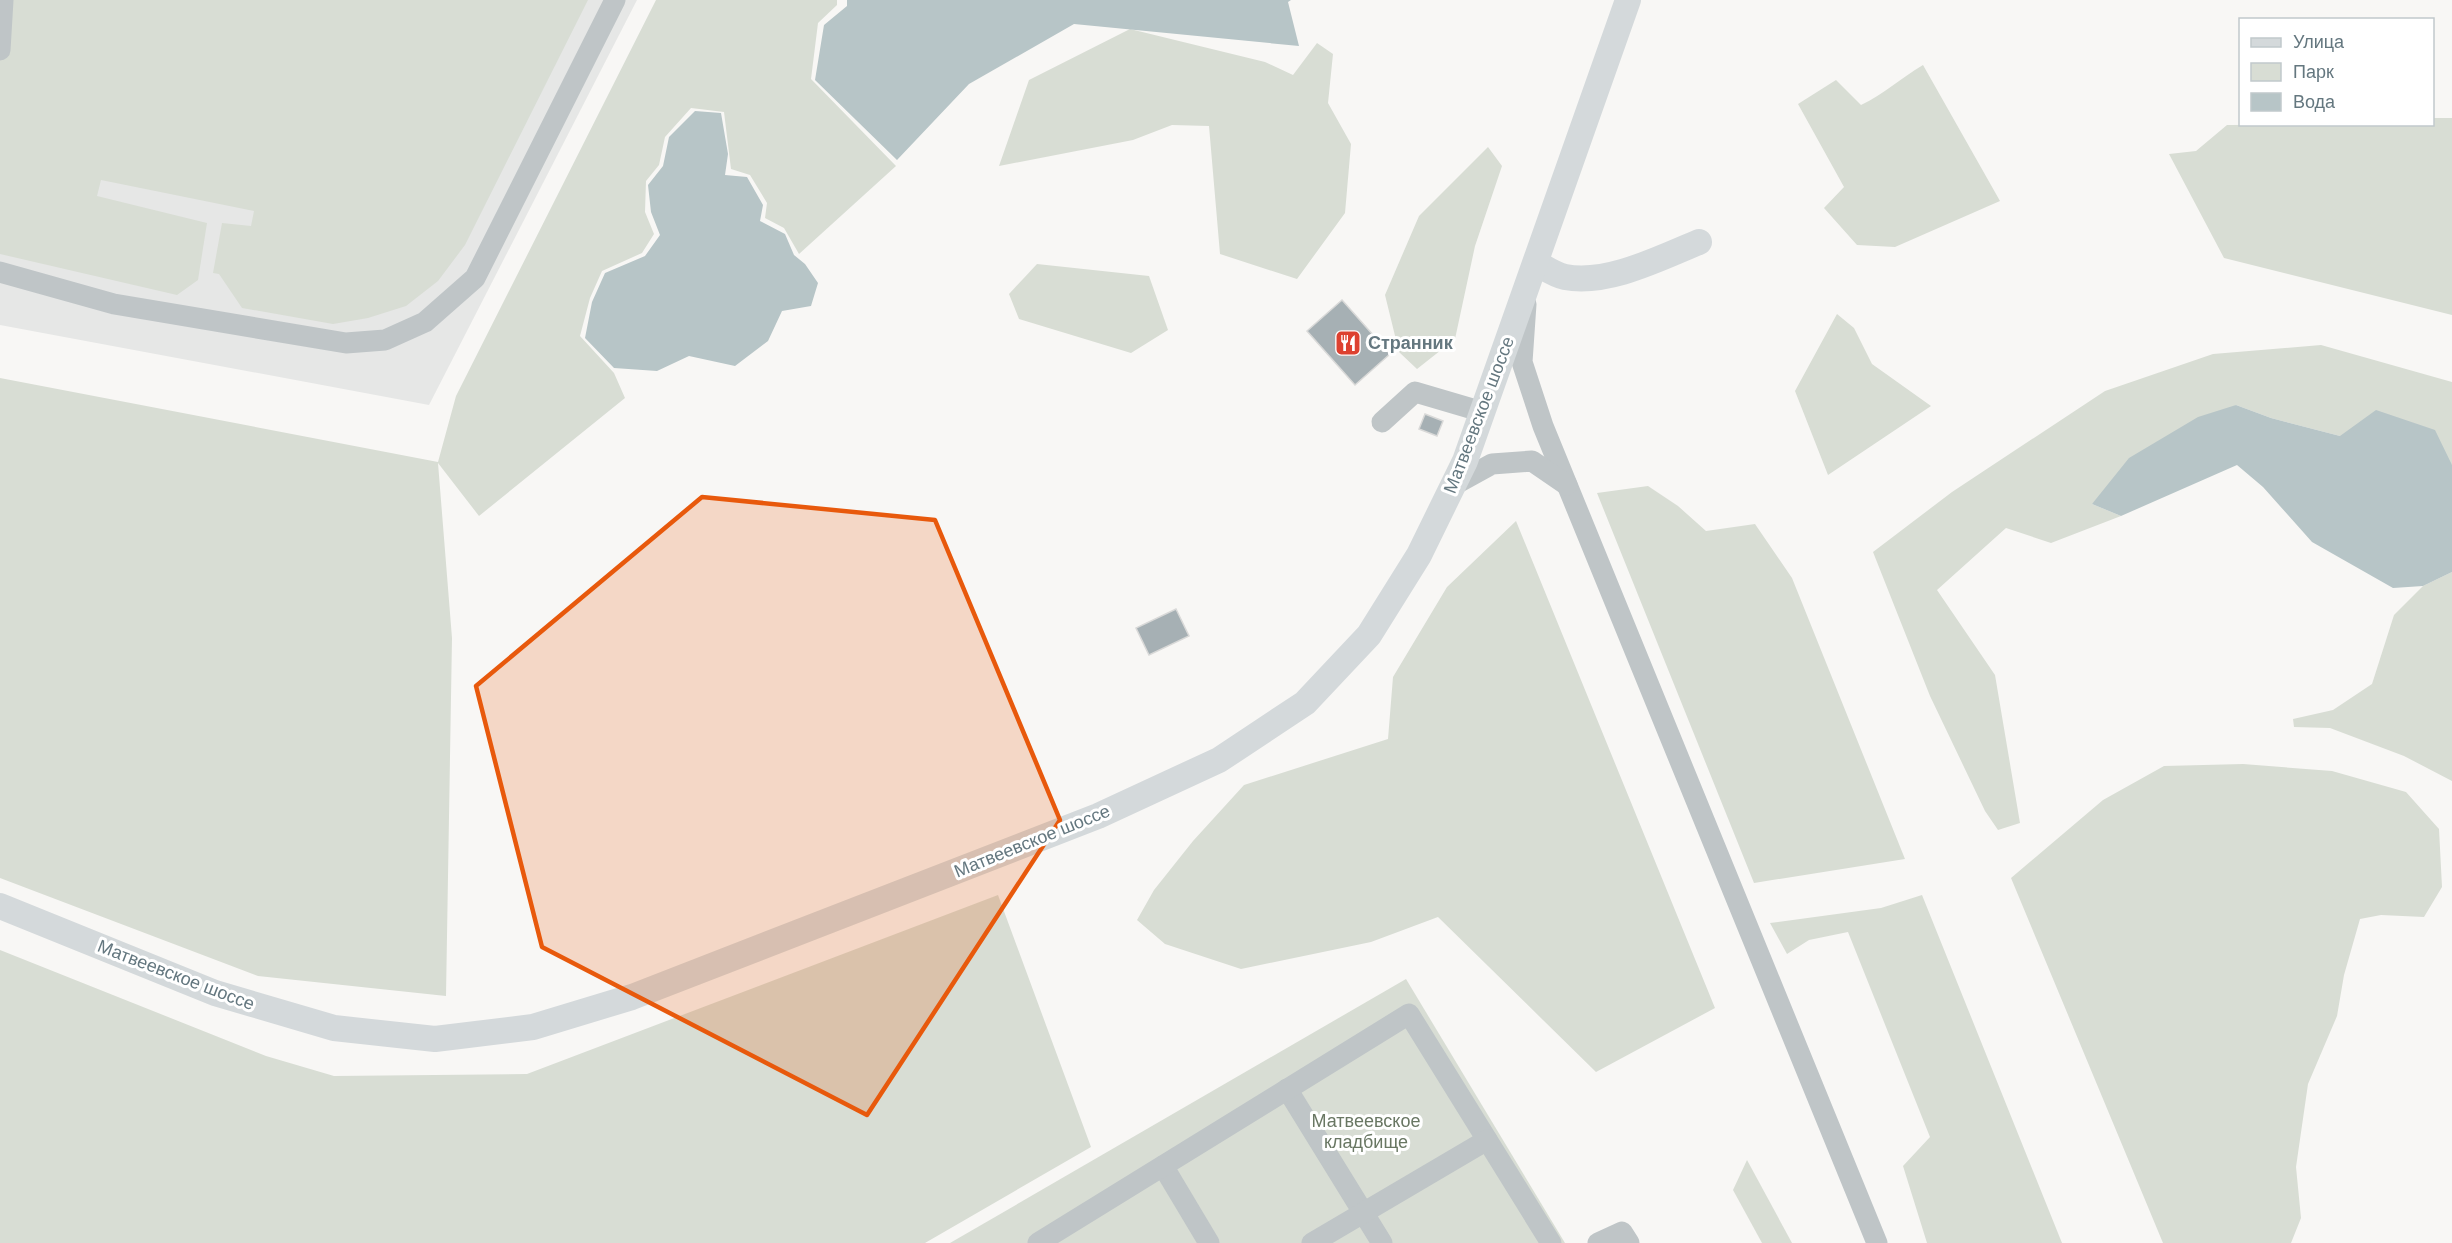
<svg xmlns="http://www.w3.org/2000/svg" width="2452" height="1243" font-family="Arial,sans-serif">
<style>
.built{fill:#e6e7e6}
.green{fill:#d8ddd4}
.water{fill:#b7c5c7}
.building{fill:#a6b0b4;stroke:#d9d9d8;stroke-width:1.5}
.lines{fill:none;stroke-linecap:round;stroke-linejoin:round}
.minor{stroke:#bfc5c7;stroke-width:21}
.major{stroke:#d4d9db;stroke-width:26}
.marked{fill:#e8590c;fill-opacity:0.2;stroke:#e8590c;stroke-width:4.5;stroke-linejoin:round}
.labels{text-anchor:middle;stroke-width:6;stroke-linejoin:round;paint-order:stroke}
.poi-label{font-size:18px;font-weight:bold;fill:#64777f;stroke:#fff;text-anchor:start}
.street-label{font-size:18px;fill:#64777f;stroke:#fff}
.park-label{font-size:18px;fill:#697763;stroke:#fff}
</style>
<rect width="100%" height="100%" fill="#f8f7f5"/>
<!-- built -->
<path class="built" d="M0 0H637L429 405 0 325Z"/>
<!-- green -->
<g class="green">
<path d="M0 0H588L465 245 438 281 406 306 368 318 333 324 242 308 219 274 213 273 222 223 251 226 254 211 101 180 97 196 207 223 198 280 177 295 0 254Z"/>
<path d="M656 0H837V5L818 23 811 79 896 166 799 254 784 228 765 218 767 203 750 175 731 169 724 112 691 108 665 137 659 165 646 181 645 212 654 234 642 253 602 271 590 298 580 336 614 373 625 398 479 516 438 463 452 638 446 996 258 976 0 878V378L438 462 456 396Z"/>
<path d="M1130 29 1265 62 1293 75 1317 43 1333 54 1328 103 1351 144 1345 213 1297 279 1220 254 1209 126 1172 125 1133 140 999 166 1029 80Z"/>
<path d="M1923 65 2000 201 1895 247 1857 245 1824 208 1844 187 1798 104 1836 80 1861 105C1884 94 1901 78 1923 65Z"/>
<path d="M2433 118H2452V315L2224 258 2169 154 2196 151 2227 125 2432 124Z"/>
<path d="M1488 147 1502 166 1475 246 1455 339 1417 369 1399 352 1385 295 1419 216Z"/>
<path d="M1037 264 1149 276 1168 330 1131 353 1019 319 1009 294Z"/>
<path d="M1837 314 1854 328 1872 364 1931 406 1828 475 1795 391Z"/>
<path d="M2321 345 2452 382V465L2271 418 2236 405 2092 504 2121 516 2051 543 2006 528 1937 590 1995 675 2020 823 1998 830 1985 811 1930 696 1873 552 1952 492 2105 391 2213 354Z"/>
<path d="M1648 486 1678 506 1706 531 1755 524 1792 578 1905 859 1754 883 1597 493Z"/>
<path d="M1516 521 1715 1008 1596 1072 1438 917 1371 942 1241 969 1165 944 1137 920 1154 890 1193 841 1244 785 1388 739 1393 677 1447 587Z"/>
<path d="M2452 572V781L2404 756 2330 728 2294 727 2293 719 2333 710 2372 684 2394 615 2423 586Z"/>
<path d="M2243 764 2332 771 2406 792 2439 829 2442 887 2424 917 2381 915 2360 919 2344 975 2337 1016 2308 1084 2296 1167 2301 1218 2291 1243H2163L2011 878 2103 800 2164 766Z"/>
<path d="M998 895 1091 1147 925 1243H0V950L266 1056 334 1076 527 1074Z"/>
<path d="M1922 895 2062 1243H1927L1903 1166 1930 1137 1848 932 1809 940 1787 954 1770 923 1881 908Z"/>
<path d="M1406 979 1565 1243H950Z"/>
<path d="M1747 1160 1792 1243H1762L1733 1190Z"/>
</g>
<!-- water -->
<g class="water">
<path d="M847 0H1291L1288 2 1299 46 1074 24 969 84 897 160 815 80 824 25 847 6Z"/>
<path d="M695 111 721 113 728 154 725 175 747 177 763 205 760 221 785 234 794 255 805 264 818 283 811 306 782 311 768 341 735 366 689 356 657 371 614 368 585 338 592 302 605 273 645 256 660 235 651 212 648 185 663 166 669 137Z"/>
<path d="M2236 405 2271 418 2340 436 2376 410 2435 430 2452 465V572L2423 586 2393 588 2312 542 2263 487 2237 465 2121 516 2092 504 2129 458 2198 417Z"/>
</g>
<!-- building -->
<g class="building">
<path d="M1342 300 1390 354 1355 385 1307 331Z"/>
<path d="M1425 414 1443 421 1437 436 1419 429Z"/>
<path d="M1176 609 1189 636 1149 655 1136 628Z"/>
</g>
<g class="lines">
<!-- minor -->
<g class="minor">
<path d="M0 50 3 0"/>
<path d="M0 272 114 304 346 343 385 340 425 322 475 278 615 0"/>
<path d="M1526 304 1522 362 1543 426 1877 1243"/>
<path d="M1382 422 1415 392 1483 412"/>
<path d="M1452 486 1492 464 1532 461 1567 485"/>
<path d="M1287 1089 1382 1243"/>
<path d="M1163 1166 1209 1243"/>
<path d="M1038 1243 1409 1014 1551 1243"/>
<path d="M1312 1243 1487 1140"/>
<path d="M1598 1243 1622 1232 1629 1243"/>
</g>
<!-- major -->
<g class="major">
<path d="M1536 263C1545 268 1555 275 1565 277 1608 285 1660 258 1699 242"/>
<path d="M0 906 215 993 334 1028 435 1039 533 1027 632 997 1098 816 1219 760 1305 703 1369 635 1419 555 1465 461 1628 0"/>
</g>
</g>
<!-- marked area -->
<path class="marked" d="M702 497 935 520 1060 820 867 1115 542 947 476 686Z"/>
<!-- icons -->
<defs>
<g id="restaurant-square" transform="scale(1.35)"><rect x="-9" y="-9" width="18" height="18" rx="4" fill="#dd4130" stroke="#fff"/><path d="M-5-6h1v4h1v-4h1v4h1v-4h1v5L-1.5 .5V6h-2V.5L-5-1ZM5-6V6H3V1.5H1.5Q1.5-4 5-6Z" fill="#fff"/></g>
</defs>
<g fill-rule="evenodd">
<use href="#restaurant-square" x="1348" y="343"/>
</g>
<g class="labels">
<!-- poi labels -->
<g class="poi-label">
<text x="1368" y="349">Странник</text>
</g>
<!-- street labels -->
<g class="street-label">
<text transform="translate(1479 415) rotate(-69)" y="6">Матвеевское шоссе</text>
<text transform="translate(1032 841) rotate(-22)" y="6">Матвеевское шоссе</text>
<text transform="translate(176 975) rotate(21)" y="6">Матвеевское шоссе</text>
</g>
<!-- park labels -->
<g class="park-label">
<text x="1366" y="1127">Матвеевское<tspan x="1366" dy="21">кладбище</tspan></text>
</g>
</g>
<!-- legend -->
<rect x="2239" y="18" width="195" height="108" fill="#ffffff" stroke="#c1c9cc" stroke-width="1.5"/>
<rect x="2251" y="38" width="30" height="9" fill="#d4d9db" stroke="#c1c9cc" stroke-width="1.5"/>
<text x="2293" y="48" font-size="18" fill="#64777f">Улица</text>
<rect x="2251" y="63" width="30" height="18" fill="#d8ddd4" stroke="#c1c9cc" stroke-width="1.5"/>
<text x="2293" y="78" font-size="18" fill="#64777f">Парк</text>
<rect x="2251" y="93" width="30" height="18" fill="#b7c5c7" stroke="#c1c9cc" stroke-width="1.5"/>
<text x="2293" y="108" font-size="18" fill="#64777f">Вода</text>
</svg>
